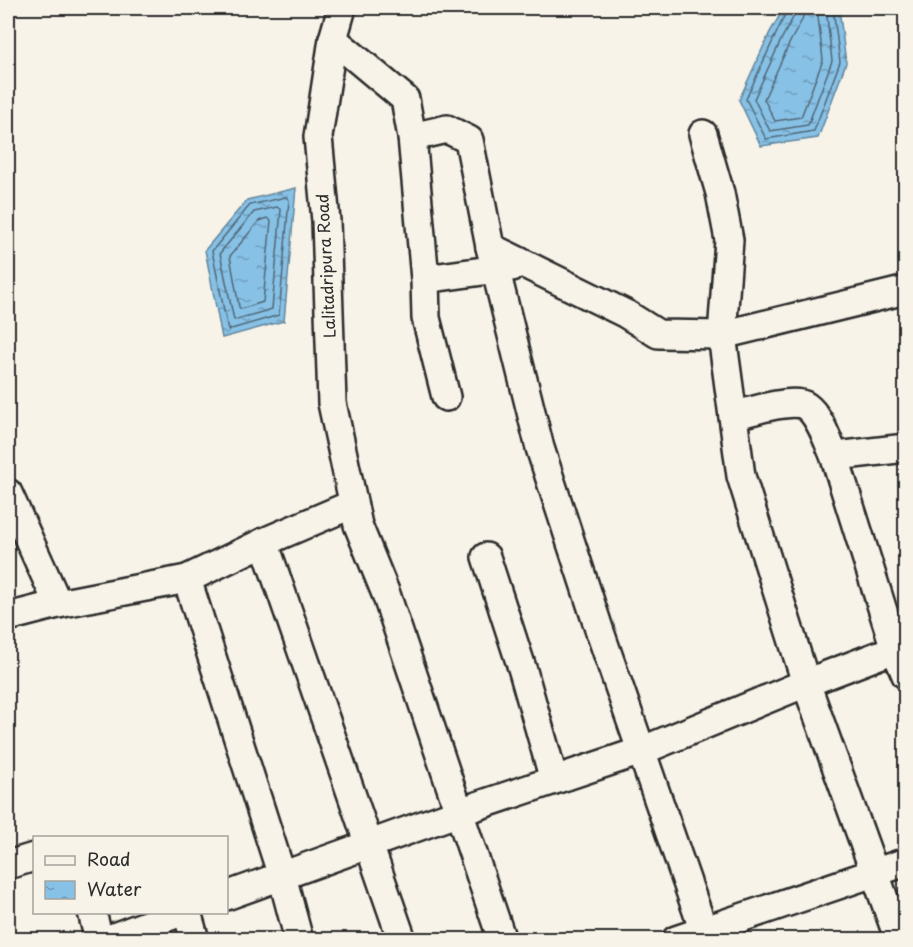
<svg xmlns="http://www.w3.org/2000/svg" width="913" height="947" font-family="'Playpen Sans',sans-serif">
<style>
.water{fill:url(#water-ripples);stroke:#62859b;stroke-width:1.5}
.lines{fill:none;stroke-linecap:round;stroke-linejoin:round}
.shore{stroke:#506776;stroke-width:1.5}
.minor-casing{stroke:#2b2b2b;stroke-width:32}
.minor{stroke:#f7f3e8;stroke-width:27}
.labels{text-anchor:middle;stroke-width:4.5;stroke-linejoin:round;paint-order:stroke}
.street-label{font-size:16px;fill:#2b2b2b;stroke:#f7f3e8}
</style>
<defs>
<pattern id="water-ripples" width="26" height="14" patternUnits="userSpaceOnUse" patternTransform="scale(1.5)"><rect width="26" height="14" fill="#87c1e6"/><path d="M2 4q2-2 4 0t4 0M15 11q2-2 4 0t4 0" fill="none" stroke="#6f9dbb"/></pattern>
</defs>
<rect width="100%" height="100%" fill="#f7f3e8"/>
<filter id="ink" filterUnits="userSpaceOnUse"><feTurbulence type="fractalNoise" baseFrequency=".0167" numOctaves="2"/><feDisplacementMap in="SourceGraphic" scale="12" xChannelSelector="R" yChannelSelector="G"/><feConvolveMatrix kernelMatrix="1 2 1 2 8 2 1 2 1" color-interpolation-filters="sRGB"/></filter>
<g filter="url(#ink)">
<!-- water -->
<g class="water">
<path d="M784 8H839L846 63 818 138 761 146 739 100 770 32Z"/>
<path d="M296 188 284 321 222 338 205 250 247 200Z"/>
</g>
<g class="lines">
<!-- shore -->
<g class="shore">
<path d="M788 8 746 99 766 139 814 131 840 62 833 8"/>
<path d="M796 8 794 16 782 38 754 99 770 131 808 125 832 61 826 8"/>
<path d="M805 8 802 20 790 42 764 99 775 121 801 117 823 60 817 8"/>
<path d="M286 197 289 200 279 315 228 330 212 251 250 205Z"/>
<path d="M277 207 281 210 272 309 234 320 220 253 254 212Z"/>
<path d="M267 218 271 221 263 302 241 309 239 307 230 256 259 221Z"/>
</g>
<!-- minor casing -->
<g class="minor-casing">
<g id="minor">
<path d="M342 8 333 39 318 137 326 221 332 403 358 525 386 594 502 940"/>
<path d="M333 39 405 99 412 137 425 279 426 318 446 397"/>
<path d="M703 134 720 193 729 240 722 335 741 476 806 683 899 940"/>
<path d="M412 137 447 129 469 140 490 247 626 314 658 334 722 335 906 290"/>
<path d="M490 247 540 448 599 629 707 940"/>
<path d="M425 279 512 267"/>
<path d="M733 416C748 412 794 397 806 406 820 416 827 440 834 455H845L906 448"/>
<path d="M834 455 895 649 906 675"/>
<path d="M8 493 58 604"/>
<path d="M264 542 402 940"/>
<path d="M486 557 523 671 554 780"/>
<path d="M187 579 282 876 299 940"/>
<path d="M8 617 58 604 187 579 264 542 353 504"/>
<path d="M8 865 34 857"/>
<path d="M226 896 459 812 641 751 806 683 895 649"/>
<path d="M92 912 99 940"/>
<path d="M187 912 195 940"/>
<path d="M106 940 181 912"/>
<path d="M676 940 906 862"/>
</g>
</g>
<!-- minor -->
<use href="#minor" class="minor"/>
</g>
</g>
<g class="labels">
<!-- street labels -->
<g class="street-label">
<text transform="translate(326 266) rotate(-93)" y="6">Lalitadripura Road</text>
</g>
</g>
<!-- margin -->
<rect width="913" height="947" fill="none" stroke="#f7f3e8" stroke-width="30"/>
<rect x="15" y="15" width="883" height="917" fill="none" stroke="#2b2b2b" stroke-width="2" filter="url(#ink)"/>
<!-- legend -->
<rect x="33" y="836" width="195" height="78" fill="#f7f3e8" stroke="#a5a39c" stroke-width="1.5"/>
<rect x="45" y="856" width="30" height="9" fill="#f7f3e8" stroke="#a5a39c" stroke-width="1.5"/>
<text x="87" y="866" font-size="18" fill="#2b2b2b">Road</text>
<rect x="45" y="881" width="30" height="18" fill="url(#water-ripples)" stroke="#a5a39c" stroke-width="1.5"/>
<text x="87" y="896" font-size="18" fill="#2b2b2b">Water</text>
</svg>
